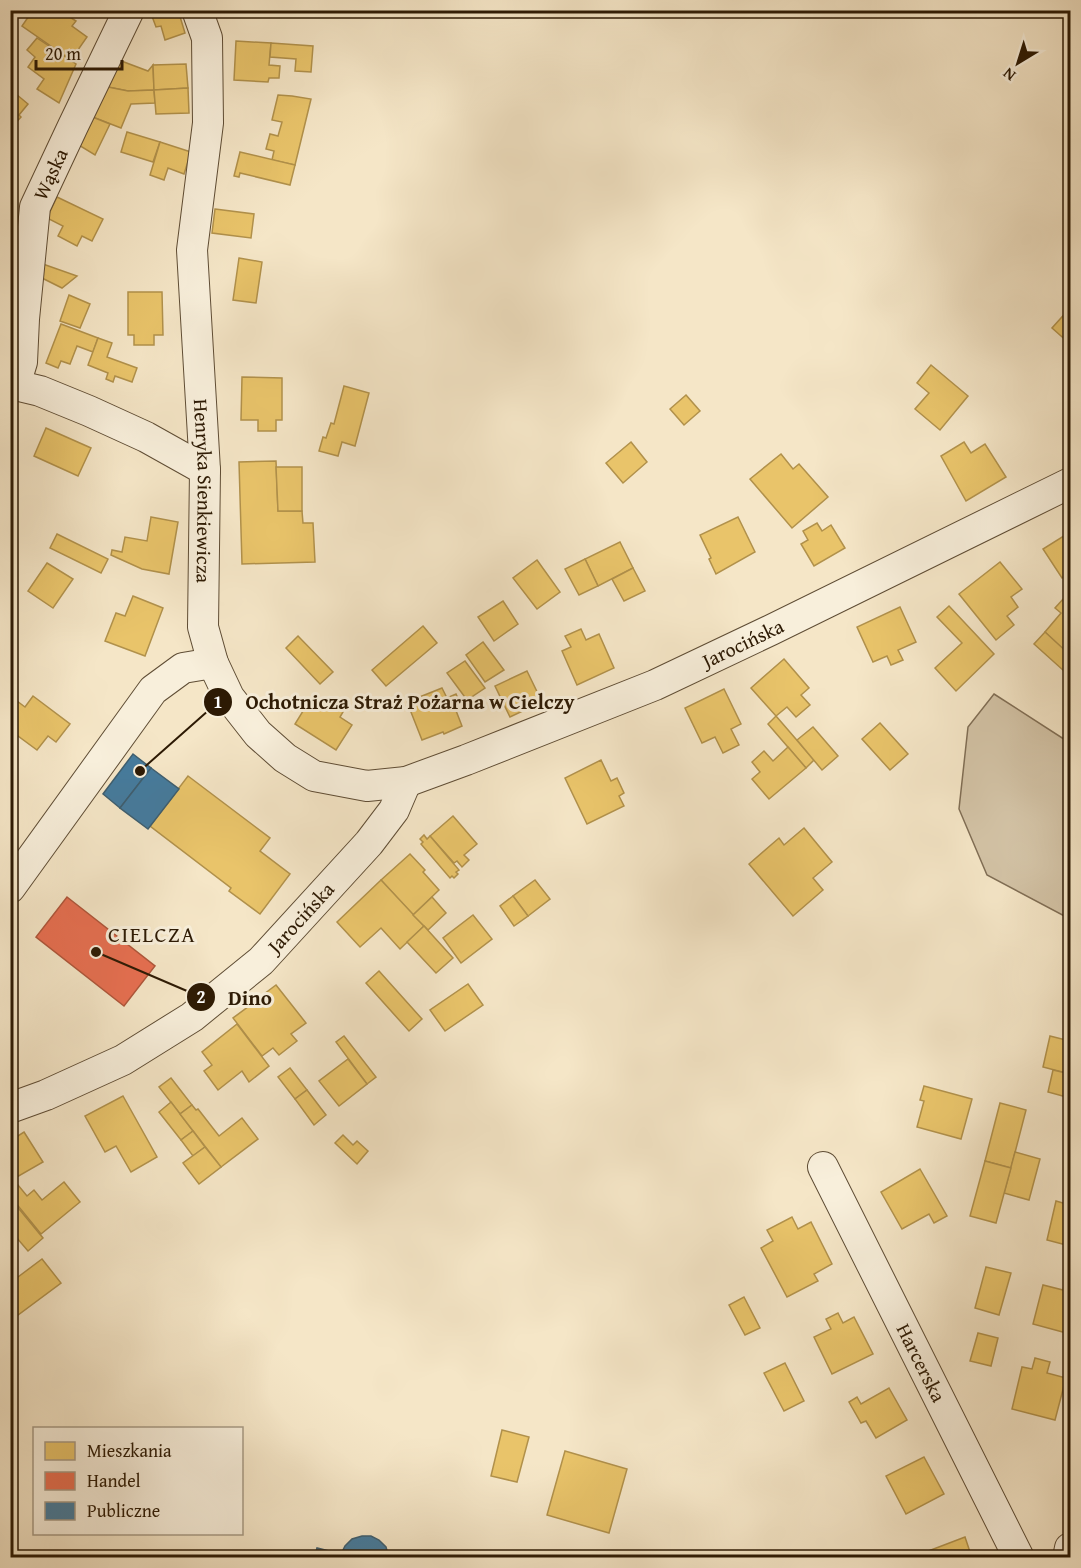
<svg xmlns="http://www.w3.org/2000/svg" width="1081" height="1568" font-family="'Gentium Book Plus',serif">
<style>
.green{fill:#d3c3a6;stroke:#806e55;stroke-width:1.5}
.homes{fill:#e9c46a;stroke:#b1914b;stroke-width:1.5}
.shops{fill:#e76f51;stroke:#af563a;stroke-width:1.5}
.public{fill:#457b9d;stroke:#3e5e6f;stroke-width:1.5}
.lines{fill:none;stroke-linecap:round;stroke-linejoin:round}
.minor-casing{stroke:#5f4d35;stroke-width:32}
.minor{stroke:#f8efdb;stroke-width:30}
.labels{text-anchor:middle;stroke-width:6;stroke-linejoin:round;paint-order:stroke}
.street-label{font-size:20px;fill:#2d1a04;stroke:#f8efdb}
.quarter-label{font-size:22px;letter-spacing:1.5px;fill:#2d1a04;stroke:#f8efdb}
.leader{fill:none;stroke:#2d1a04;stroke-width:2}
.callout-dot{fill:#2d1a04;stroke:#f8efdb;stroke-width:2}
.mark-label{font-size:18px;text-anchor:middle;font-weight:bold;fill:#fff}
.callout-label{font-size:21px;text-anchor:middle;font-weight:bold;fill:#2d1a04;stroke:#f8efdb;stroke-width:6;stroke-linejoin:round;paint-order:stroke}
</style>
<rect width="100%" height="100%" fill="#f5e6c7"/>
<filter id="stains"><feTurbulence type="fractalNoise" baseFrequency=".00333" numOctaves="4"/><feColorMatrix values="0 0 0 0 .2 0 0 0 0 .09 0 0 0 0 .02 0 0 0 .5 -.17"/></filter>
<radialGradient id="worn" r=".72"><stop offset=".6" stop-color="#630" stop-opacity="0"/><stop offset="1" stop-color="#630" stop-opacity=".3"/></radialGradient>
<!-- green -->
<path class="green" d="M994 694 1070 743V919L987 875 959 809 968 727Z"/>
<!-- homes -->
<g class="homes">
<path d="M33 10H48L52 13 54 10H59L76 21 72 26 87 37 71 60 22 26Z"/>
<path d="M178 10 185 33 165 40 161 26 156 27 150 11Z"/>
<path d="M37 38 76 64 59 103 37 89 44 79 28 67 35 57 27 50Z"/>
<path d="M236 41 271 43 269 65 280 66 279 78H269L268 82 234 80Z"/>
<path d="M271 43 313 46 311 72 295 71 296 59 270 57Z"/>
<path d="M116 59 148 71 153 65 154 90 128 91 103 86Z"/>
<path d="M186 64 188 88 154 90 153 65Z"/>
<path d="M103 86 128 91 154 90 155 103 131 104 121 128 90 116Z"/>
<path d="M188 88 189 113 156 114 154 90Z"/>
<path d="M10 89 28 104 19 115 21 117 10 129Z"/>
<path d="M278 95 292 96 311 99 295 165 272 160 274 151 266 149 270 134 278 136 282 122 272 120Z"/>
<path d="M90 116 110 124 95 155 77 144Z"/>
<path d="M127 132 160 142 153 162 121 152Z"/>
<path d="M160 142 191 152 184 174 168 168 164 180 150 175Z"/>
<path d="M240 152 295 165 290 185 240 173 239 177 234 176Z"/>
<path d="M57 197 103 219 92 241 82 236 77 246 58 236 63 226 47 218Z"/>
<path d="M215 209 254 214 251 238 212 233Z"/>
<path d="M239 258 262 262 256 303 233 300Z"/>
<path d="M40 263 77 276 62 288 36 275Z"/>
<path d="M128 292H162L163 335H154V345H134V335H128Z"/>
<path d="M69 295 90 304 80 328 60 321Z"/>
<path d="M1070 308V341L1069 343 1052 328Z"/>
<path d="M61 324 98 338 93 352 77 346 70 364 61 361 58 368 46 363Z"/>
<path d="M98 338 112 343 107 357 137 368 132 382 115 376 113 382 106 379 108 373 88 365Z"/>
<path d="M931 365 968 396 940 430 915 409 929 393 917 383Z"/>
<path d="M242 377 282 378V420H276V431H258V420H241Z"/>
<path d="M344 386 369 393 355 446 342 442 338 456 319 451 323 437 326 438 331 423 334 424Z"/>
<path d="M686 395 700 411 684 425 670 409Z"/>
<path d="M46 428 91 448 78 476 34 456Z"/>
<path d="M631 442 647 462 623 483 606 463Z"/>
<path d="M964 442 971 453 985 444 1006 477 966 501 941 456Z"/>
<path d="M781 454 793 469 799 464 828 497 792 528 750 479Z"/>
<path d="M276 461 278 511H302L303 523H313L315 562 242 564 239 462Z"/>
<path d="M276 467H302V511H278Z"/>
<path d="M151 517 178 522 169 574 142 569 111 555 112 550 122 552 125 537 147 541Z"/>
<path d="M738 517 755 552 716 574 709 559 711 558 700 535Z"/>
<path d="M817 523 822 531 831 525 845 548 814 566 801 544 808 540 803 531Z"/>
<path d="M1070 532V573L1062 578 1043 549Z"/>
<path d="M57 534 108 559 101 573 50 548Z"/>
<path d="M620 542 633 568 598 586 585 559Z"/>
<path d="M585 559 598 586 579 595 565 569Z"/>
<path d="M537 560 560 592 537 609 513 578Z"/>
<path d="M1000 562 1022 589 1011 597 1018 607 1007 616 1014 625 996 640 959 594Z"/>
<path d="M47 563 73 579 53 608 28 591Z"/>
<path d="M633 568 645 591 624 601 612 579Z"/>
<path d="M133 596 163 608 145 656 105 641 116 613 125 616Z"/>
<path d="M1064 598 1070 604V643L1064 650 1045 632 1061 613 1055 608Z"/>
<path d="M503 601 518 624 494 641 478 617Z"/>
<path d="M949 606 994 654 956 691 935 668 962 643 937 617Z"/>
<path d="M900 607 916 642 898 650 903 660 891 665 887 656 873 662 857 627Z"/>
<path d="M423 626 437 643 386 686 372 670Z"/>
<path d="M581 629 586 640 599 634 614 668 577 685 562 651 571 647 565 636Z"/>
<path d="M1045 632 1070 655V663L1064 671 1034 644Z"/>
<path d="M298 636 333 672 320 684 286 648Z"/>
<path d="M483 642 504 670 485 682 466 655Z"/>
<path d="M784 659 809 688 801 695 810 705 796 717 787 707 776 716 751 688Z"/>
<path d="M465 661 485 688 467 700 447 673Z"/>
<path d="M527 671 542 702 510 717 495 686Z"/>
<path d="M442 688 447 698 456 694 461 705 455 708 462 726 444 734 443 732 422 740 407 702Z"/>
<path d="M724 689 741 724 731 729 739 745 723 753 715 737 702 743 685 708Z"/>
<path d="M33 696 70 724 56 742 48 736 37 750 10 730V702L13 698 25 707Z"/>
<path d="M311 698 326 708 329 702 343 712 340 717 352 725 336 750 295 724Z"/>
<path d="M776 716 814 760 806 768 768 724Z"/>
<path d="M880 723 908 754 890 770 862 739Z"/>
<path d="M813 727 838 756 822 770 797 740Z"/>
<path d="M788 747 806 768 769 799 752 779 760 772 752 762 764 751 773 761Z"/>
<path d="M601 760 611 781 617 778 624 793 619 796 624 806 587 824 565 778Z"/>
<path d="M188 776 270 838 260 851 290 874 260 914 229 891 231 888 150 826Z"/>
<path d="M453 816 477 844 464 855 469 860 462 867 457 861 454 863 430 836Z"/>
<path d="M804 828 832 862 813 878 823 890 793 916 749 864 779 838 784 845Z"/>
<path d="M424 835 427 839 430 836 459 870 456 872 458 874 454 878 452 876 450 878 421 844 423 842 420 839Z"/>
<path d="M410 854 425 870 423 872 439 890 413 915 381 880Z"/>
<path d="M381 880 424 926 400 949 381 928 360 947 337 922Z"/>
<path d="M535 880 550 899 528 916 513 896Z"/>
<path d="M513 896 528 916 514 926 500 906Z"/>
<path d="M432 897 446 913 428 930 413 915Z"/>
<path d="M473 915 492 939 461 963 443 938Z"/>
<path d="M424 926 453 958 436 973 407 942Z"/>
<path d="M379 971 422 1019 409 1031 366 983Z"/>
<path d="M468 984 483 1005 445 1031 430 1010Z"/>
<path d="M276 985 306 1023 291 1034 297 1041 279 1055 273 1048 262 1056 233 1018 249 1006V1002L256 996 260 997Z"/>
<path d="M237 1024 269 1066 249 1082 242 1071 218 1090 204 1071 212 1065 202 1052Z"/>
<path d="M344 1036 376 1077 367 1084 336 1042Z"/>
<path d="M1050 1036 1070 1041V1054L1066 1073 1043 1067Z"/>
<path d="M348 1059 367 1084 339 1106 319 1081Z"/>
<path d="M290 1068 307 1090 295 1099 278 1077Z"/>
<path d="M1053 1070 1070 1074V1098L1048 1092Z"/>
<path d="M171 1078 192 1105 180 1114 159 1087Z"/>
<path d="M924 1086 972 1099 961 1139 917 1127 924 1101 920 1100Z"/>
<path d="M307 1090 326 1115 314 1125 295 1099Z"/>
<path d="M123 1096 157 1157 131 1172 116 1146 105 1152 85 1116Z"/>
<path d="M171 1102 193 1131 181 1140 159 1112Z"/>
<path d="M1000 1103 1026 1110 1011 1168 985 1161Z"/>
<path d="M192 1105 196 1110 198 1109 219 1136 242 1118 258 1139 221 1167 180 1114Z"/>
<path d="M193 1131 205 1147 193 1156 181 1140Z"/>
<path d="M24 1132 43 1162 10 1181V1141Z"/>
<path d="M343 1135 353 1145 357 1141 368 1151 357 1164 335 1143Z"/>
<path d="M205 1147 221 1167 199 1184 183 1163Z"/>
<path d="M1015 1152 1040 1159 1029 1200 1004 1193Z"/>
<path d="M985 1161 1011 1168 996 1223 970 1216Z"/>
<path d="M920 1169 947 1216 934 1223 929 1214 902 1229 881 1192Z"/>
<path d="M64 1182 80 1202 41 1234 10 1196V1192L18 1185 27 1196 34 1190 42 1200Z"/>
<path d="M1056 1201 1070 1205V1246L1047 1240Z"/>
<path d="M15 1204 43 1238 28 1251 10 1230V1207Z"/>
<path d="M792 1217 798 1229 811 1222 832 1264 814 1274 818 1281 787 1297 761 1248 773 1241 767 1230Z"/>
<path d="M42 1259 61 1283 10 1321V1283Z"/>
<path d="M986 1267 1011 1273 999 1315 975 1308Z"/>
<path d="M1066 1278 1070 1279V1334L1033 1324 1043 1285 1063 1290Z"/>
<path d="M744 1297 760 1328 745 1335 729 1305Z"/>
<path d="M838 1313 843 1323 854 1317 873 1354 832 1374 814 1337 831 1329 826 1319Z"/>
<path d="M978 1333 998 1338 991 1366 970 1361Z"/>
<path d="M1035 1358 1050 1362 1047 1373 1066 1378 1055 1420 1012 1409 1022 1367 1032 1369Z"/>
<path d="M785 1363 804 1401 784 1411 764 1373Z"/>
<path d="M889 1388 907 1420 876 1438 866 1421 861 1423 849 1402 857 1397 861 1404Z"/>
<path d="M502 1430 529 1437 517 1482 491 1476Z"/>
<path d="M565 1451 627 1469 609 1533 547 1515Z"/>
<path d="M924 1457 944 1494 906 1514 886 1476Z"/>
<path d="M965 1537 972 1558H910Z"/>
</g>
<!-- shops -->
<path class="shops" d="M67 897 155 966 124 1006 36 937Z"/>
<!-- public -->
<g class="public">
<path d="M133 754 151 768 120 808 103 794Z"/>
<path d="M151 768 179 789 148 829 120 808Z"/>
<path d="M362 1536H371L379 1540 386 1547 389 1558H314L317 1548 341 1554 345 1546 352 1539Z"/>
</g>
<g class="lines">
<!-- minor casing -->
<g class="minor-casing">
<g id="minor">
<path id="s1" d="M197 10 207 38 208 123 192 250 205 470 203 627 213 663 229 697 258 734 285 758 314 776 367 786 406 782 466 760 655 685 771 630 1070 483"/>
<path id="s2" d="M15 385 22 362 24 319 35 207 73 126 129 10"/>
<path d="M10 386 15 385 40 391 89 411 146 437 205 470"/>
<path d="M10 888 153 690 183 668 213 663"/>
<path id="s3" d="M10 1108 46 1095 123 1060 192 1017 261 961 369 843 394 810 406 782"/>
<path id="s4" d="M823 1167 1019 1558"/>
<path d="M1068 1558 1070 1548"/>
</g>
</g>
<!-- minor -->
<use href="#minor" class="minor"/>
</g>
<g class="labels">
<!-- street labels -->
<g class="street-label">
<text dy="7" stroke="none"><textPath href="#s2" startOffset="216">Wąska</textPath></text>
<text dy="7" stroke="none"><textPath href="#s1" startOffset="484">Henryka Sienkiewicza</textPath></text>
<text dy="7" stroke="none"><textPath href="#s1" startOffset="1270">Jarocińska</textPath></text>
<text dy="7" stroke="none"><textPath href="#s3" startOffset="352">Jarocińska</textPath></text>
<text dy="7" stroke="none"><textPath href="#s4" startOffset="219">Harcerska</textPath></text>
</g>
<!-- quarter labels -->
<g class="quarter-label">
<text x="152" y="942">CIELCZA</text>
</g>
</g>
<!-- callouts -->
<path class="leader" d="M140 771L218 702M96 952L201 997"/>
<g class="callout-dot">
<circle cx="140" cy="771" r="6"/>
<circle cx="96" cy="952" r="6"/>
<circle cx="218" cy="702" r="15"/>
<circle cx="201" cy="997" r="15"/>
</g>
<g class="mark-label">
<text x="218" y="708">1</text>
<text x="201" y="1003">2</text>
</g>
<g class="callout-label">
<text x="410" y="709">Ochotnicza Straż Pożarna w Cielczy</text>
<text x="250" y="1005">Dino</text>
</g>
<!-- margin -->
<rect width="1081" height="1568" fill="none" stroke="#f5e6c7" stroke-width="36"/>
<rect x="12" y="12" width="1057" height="1544" fill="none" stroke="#2d1a04" stroke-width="3"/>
<rect x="18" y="18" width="1045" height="1532" fill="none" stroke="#2d1a04" stroke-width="1.5"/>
<!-- legend -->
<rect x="33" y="1427" width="210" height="108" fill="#f8efdb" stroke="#a79a85" stroke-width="1.5"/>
<rect x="45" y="1442" width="30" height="18" fill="#e9c46a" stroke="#a79a85" stroke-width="1.5"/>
<text x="87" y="1457" font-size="18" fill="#2d1a04">Mieszkania</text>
<rect x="45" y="1472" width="30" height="18" fill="#e76f51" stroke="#a79a85" stroke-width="1.5"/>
<text x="87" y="1487" font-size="18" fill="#2d1a04">Handel</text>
<rect x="45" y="1502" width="30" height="18" fill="#457b9d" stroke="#a79a85" stroke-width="1.5"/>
<text x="87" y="1517" font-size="18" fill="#2d1a04">Publiczne</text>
<!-- north arrow -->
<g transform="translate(1018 63) rotate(218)" stroke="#f8efdb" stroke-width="4.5" paint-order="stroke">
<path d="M0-4.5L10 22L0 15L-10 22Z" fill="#2d1a04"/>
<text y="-9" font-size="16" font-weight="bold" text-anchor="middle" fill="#2d1a04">N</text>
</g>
<!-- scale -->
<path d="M36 60v9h86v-9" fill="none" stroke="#2d1a04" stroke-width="3"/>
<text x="45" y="60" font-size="18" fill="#2d1a04" stroke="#f8efdb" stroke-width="4.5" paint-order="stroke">20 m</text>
<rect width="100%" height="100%" filter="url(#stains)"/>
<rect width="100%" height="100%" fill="url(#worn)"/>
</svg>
